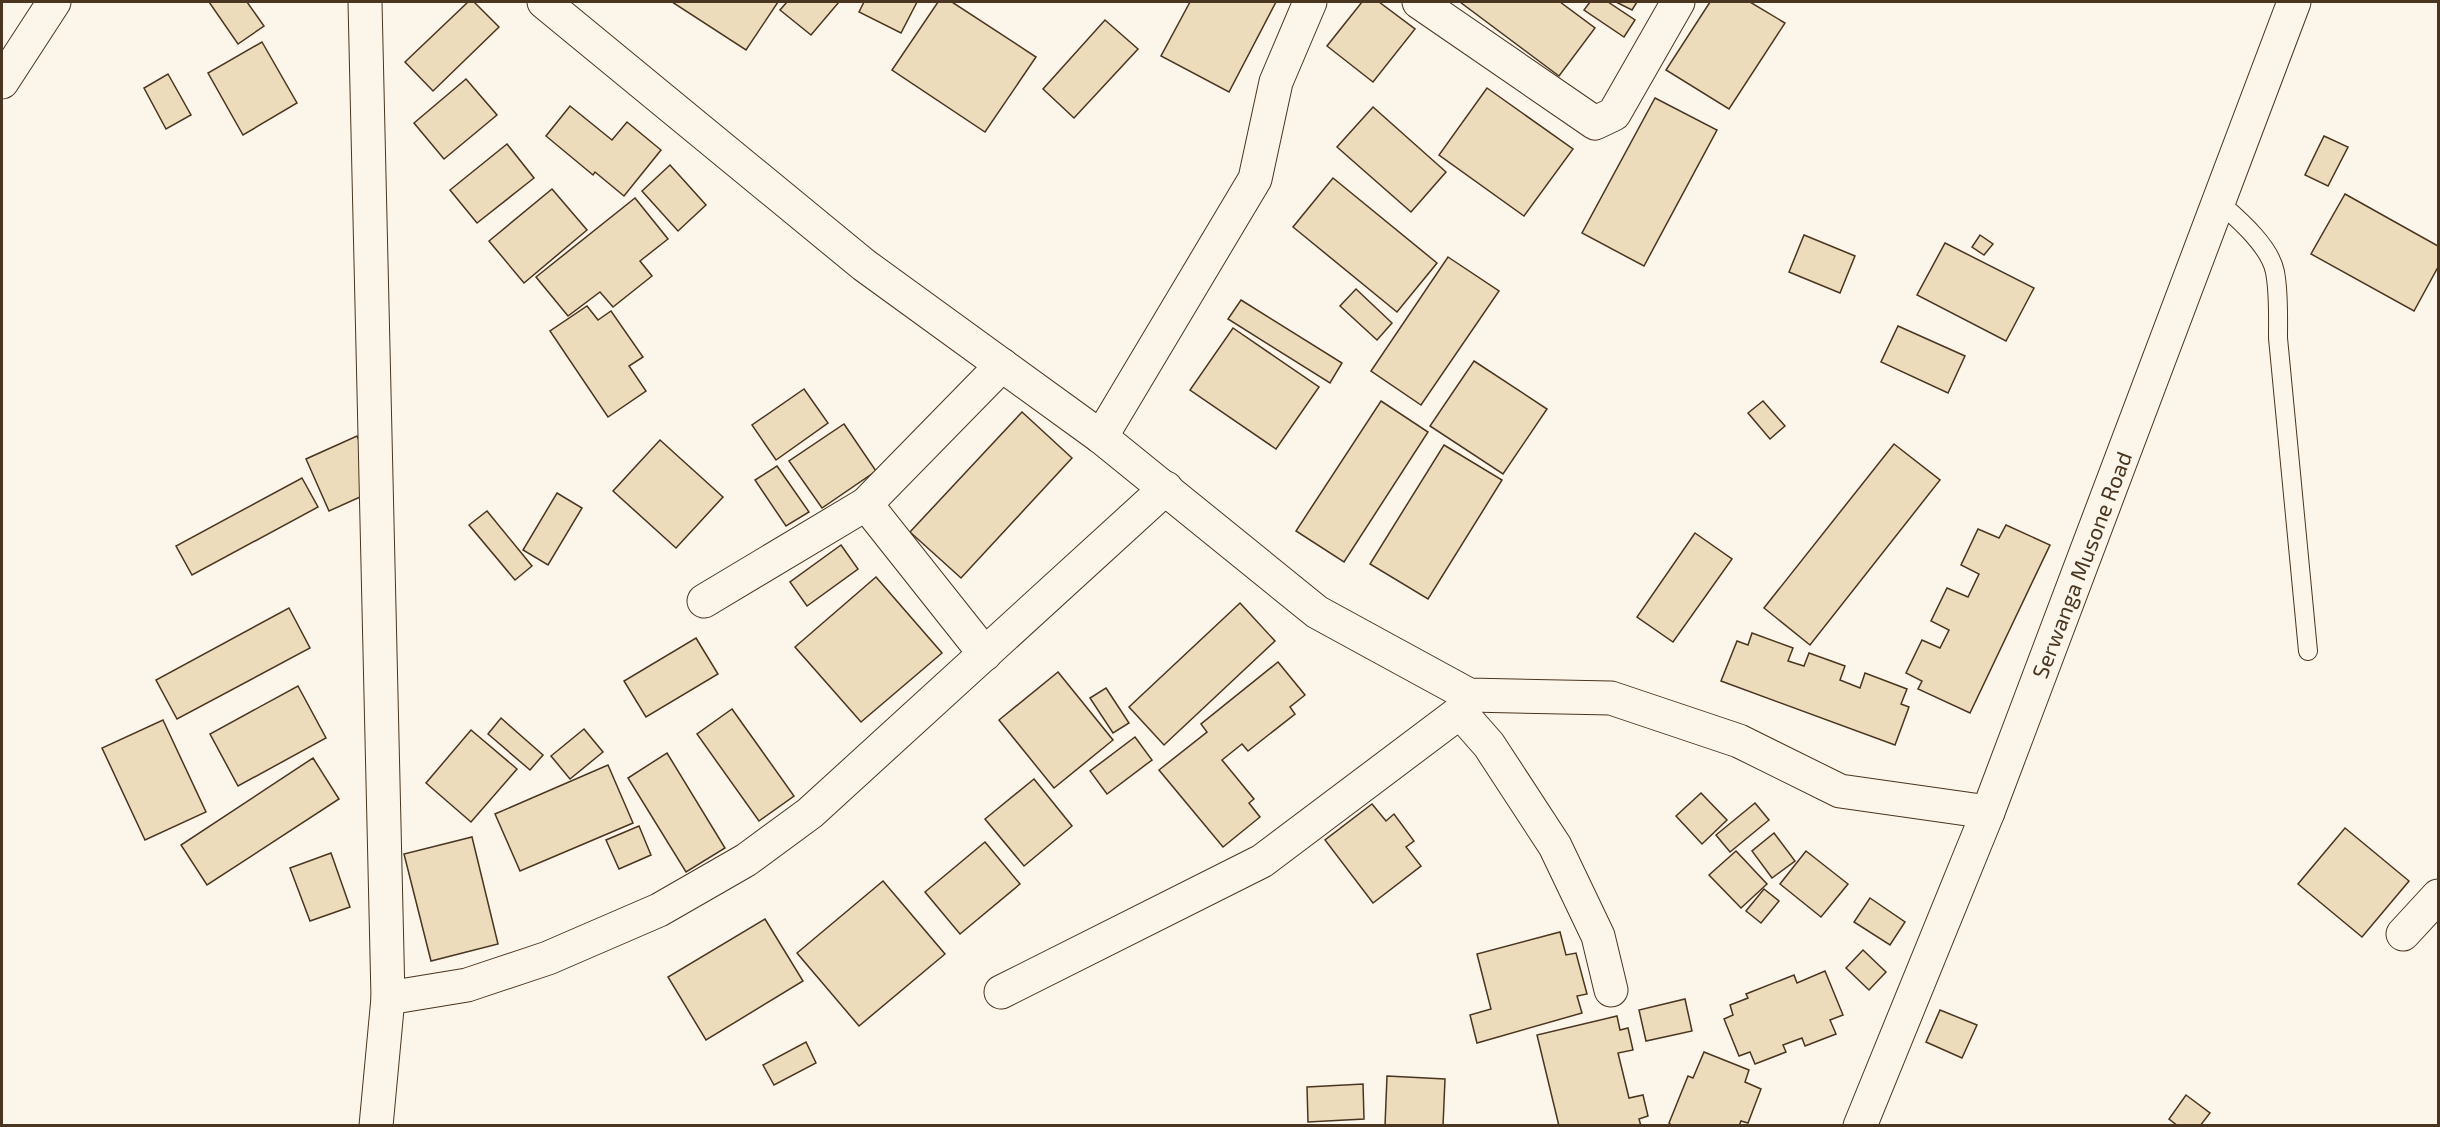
<svg xmlns="http://www.w3.org/2000/svg" width="2440" height="1127" font-family="'Exo 2',sans-serif">
<style>
.building{fill:#ecdcbc;stroke:#4a3520;stroke-width:1.5}
.lines{fill:none;stroke-linecap:round;stroke-linejoin:round}
.lane-casing{stroke:#4a3520;stroke-width:20}
.street-casing{stroke:#4a3520;stroke-width:35}
.lane{stroke:#fbf6e9;stroke-width:18}
.street{stroke:#fbf6e9;stroke-width:33}
.labels{text-anchor:middle;stroke-width:4.5;stroke-linejoin:round;paint-order:stroke}
.street-label{font-size:22px;fill:#4a3520;stroke:#fbf6e9}
</style>
<rect width="100%" height="100%" fill="#fbf6e9"/>
<!-- building -->
<g class="building">
<path d="M209 2H247L264 26 238 44Z"/>
<path d="M468 2H474L499 27 433 91 405 62Z"/>
<path d="M672 2H778L746 50Z"/>
<path d="M787 2H839L811 35 780 10Z"/>
<path d="M864 2H917L901 33 859 12Z"/>
<path d="M938 2H952L1036 57 985 132 892 70Z"/>
<path d="M1190 2H1276L1229 92 1161 56Z"/>
<path d="M1362 2H1379L1415 29 1373 82 1327 46Z"/>
<path d="M1460 2H1560L1595 28 1559 76Z"/>
<path d="M1590 2H1608L1635 20 1624 37 1584 10Z"/>
<path d="M1616 2H1637L1632 10Z"/>
<path d="M1710 2H1750L1785 23 1729 109 1666 70Z"/>
<path d="M1105 20 1138 49 1074 118 1043 89Z"/>
<path d="M262 42 297 103 243 135 208 73Z"/>
<path d="M168 74 191 115 166 129 144 88Z"/>
<path d="M466 79 497 115 444 159 414 123Z"/>
<path d="M1487 88 1573 149 1524 216 1439 155Z"/>
<path d="M1655 98 1717 130 1644 266 1582 233Z"/>
<path d="M570 106 612 140 627 122 661 150 624 196 595 172 593 175 546 136Z"/>
<path d="M1373 107 1446 172 1411 212 1337 147Z"/>
<path d="M2324 136 2348 147 2328 186 2305 175Z"/>
<path d="M507 144 534 178 477 223 450 190Z"/>
<path d="M670 165 706 205 678 231 642 191Z"/>
<path d="M1333 178 1437 263 1397 312 1293 227Z"/>
<path d="M552 189 587 230 524 283 489 241Z"/>
<path d="M2345 194 2438 246V267L2414 311 2311 254Z"/>
<path d="M635 198 668 239 640 261 652 276 613 307 600 292 568 316 536 277Z"/>
<path d="M1804 235 1855 256 1840 293 1789 272Z"/>
<path d="M1980 235 1993 244 1984 255 1972 247Z"/>
<path d="M1945 243 2034 288 2006 341 1917 295Z"/>
<path d="M1448 257 1499 291 1421 405 1371 371Z"/>
<path d="M1356 289 1392 323 1377 340 1340 306Z"/>
<path d="M1241 300 1342 363 1330 383 1228 319Z"/>
<path d="M587 306 598 320 611 311 643 357 629 366 646 391 608 417 550 331Z"/>
<path d="M1898 326 1965 356 1948 393 1881 362Z"/>
<path d="M1233 328 1319 387 1276 449 1190 390Z"/>
<path d="M1474 361 1547 409 1503 474 1430 426Z"/>
<path d="M804 389 828 423 776 460 752 425Z"/>
<path d="M1381 401 1428 432 1344 562 1296 531Z"/>
<path d="M1763 401 1785 426 1770 439 1748 413Z"/>
<path d="M1022 412 1072 458 961 578 910 532Z"/>
<path d="M844 424 876 471 822 508 789 461Z"/>
<path d="M357 436 380 488 329 511 306 459Z"/>
<path d="M660 440 723 497 676 548 613 491Z"/>
<path d="M1894 444 1940 480 1810 645 1764 608Z"/>
<path d="M1444 445 1502 480 1428 599 1370 564Z"/>
<path d="M777 466 809 512 786 526 755 480Z"/>
<path d="M302 478 318 507 192 575 176 546Z"/>
<path d="M557 493 582 508 548 565 523 550Z"/>
<path d="M487 511 532 566 515 580 469 525Z"/>
<path d="M2006 525 2050 545 1970 713 1918 689 1922 681 1906 673 1922 640 1940 648 1949 630 1931 621 1947 588 1968 597 1979 574 1961 565 1978 529 1999 538Z"/>
<path d="M1695 533 1732 559 1673 642 1637 617Z"/>
<path d="M841 545 858 569 807 606 790 582Z"/>
<path d="M876 577 942 653 861 722 795 647Z"/>
<path d="M1240 603 1275 641 1164 745 1129 707Z"/>
<path d="M289 608 310 648 177 719 156 680Z"/>
<path d="M1752 633 1793 648 1788 661 1804 666 1809 653 1845 666 1840 680 1860 688 1865 673 1907 689 1901 704 1909 707 1895 745 1721 681 1737 641 1748 645Z"/>
<path d="M696 638 718 674 646 717 624 681Z"/>
<path d="M1278 662 1305 695 1290 707 1295 714 1248 751 1242 744 1222 760 1254 799 1249 803 1260 817 1223 847 1159 770 1207 732 1201 724Z"/>
<path d="M1058 672 1113 740 1054 788 999 720Z"/>
<path d="M298 686 326 738 238 786 210 734Z"/>
<path d="M1106 688 1129 723 1113 733 1090 698Z"/>
<path d="M732 709 794 796 759 821 697 734Z"/>
<path d="M501 718 543 755 530 770 488 734Z"/>
<path d="M163 720 206 812 145 840 102 748Z"/>
<path d="M584 729 603 752 570 779 551 756Z"/>
<path d="M471 730 517 769 471 822 426 783Z"/>
<path d="M1135 737 1152 760 1107 794 1090 771Z"/>
<path d="M667 753 725 848 686 872 628 778Z"/>
<path d="M313 758 339 799 207 885 181 845Z"/>
<path d="M608 765 633 823 520 871 495 814Z"/>
<path d="M1034 779 1072 826 1024 866 985 819Z"/>
<path d="M1701 793 1727 820 1702 844 1676 816Z"/>
<path d="M1755 803 1769 820 1730 852 1716 835Z"/>
<path d="M1372 804 1386 821 1394 814 1414 841 1406 847 1421 866 1373 903 1325 840Z"/>
<path d="M639 826 651 855 619 869 606 840Z"/>
<path d="M2345 828 2409 881 2362 937 2298 884Z"/>
<path d="M1774 833 1795 861 1772 878 1752 851Z"/>
<path d="M472 837 498 944 431 961 404 854Z"/>
<path d="M985 842 1020 884 960 934 925 892Z"/>
<path d="M1736 851 1767 884 1741 908 1709 875Z"/>
<path d="M1806 851 1848 884 1821 917 1780 884Z"/>
<path d="M331 853 350 907 310 921 290 868Z"/>
<path d="M883 881 945 954 859 1026 797 953Z"/>
<path d="M1764 889 1779 901 1761 923 1746 911Z"/>
<path d="M1870 898 1905 922 1890 945 1854 922Z"/>
<path d="M765 919 803 981 706 1040 668 977Z"/>
<path d="M1560 932 1566 955 1576 953 1587 994 1577 996 1582 1013 1477 1043 1470 1015 1491 1009 1477 954Z"/>
<path d="M1863 950 1886 972 1869 990 1846 968Z"/>
<path d="M1825 971 1843 1015 1830 1020 1836 1034 1805 1046 1802 1038 1783 1045 1786 1052 1755 1064 1750 1052 1739 1056 1724 1019 1733 1015 1730 1005 1748 998 1746 994 1794 975 1797 983Z"/>
<path d="M1685 999 1692 1031 1646 1041 1639 1010Z"/>
<path d="M1940 1010 1977 1025 1962 1058 1926 1042Z"/>
<path d="M1617 1016 1620 1030 1628 1028 1633 1050 1618 1053 1629 1098 1643 1095 1648 1116 1639 1119 1641 1126H1559L1537 1035Z"/>
<path d="M806 1042 816 1063 774 1085 763 1065Z"/>
<path d="M1704 1052 1749 1070 1745 1082 1761 1089 1748 1123 1741 1121 1739 1126H1672L1669 1123 1688 1076 1693 1078Z"/>
<path d="M1387 1076 1445 1079 1443 1126H1385Z"/>
<path d="M1363 1084 1364 1119 1308 1122 1307 1087Z"/>
<path d="M2186 1095 2210 1113 2200 1126H2178L2169 1119Z"/>
</g>
<g class="lines">
<!-- lane casing -->
<g class="lane-casing">
<path id="lane" d="M2220 203C2238 219 2270 246 2275 272 2279 293 2278 316 2278 338L2308 651"/>
</g>
<!-- street casing -->
<g class="street-casing">
<g id="street">
<path d="M365 2 388 998 376 1126"/>
<path d="M544 2 864 265 1101 437 1317 612 1469 695 1611 698 1739 741 1840 791 1988 812"/>
<path d="M1419 2 1595 123 1614 114 1678 2"/>
<path d="M2 82 54 2"/>
<path d="M1101 437 1255 179 1276 82 1310 2"/>
<path d="M866 504 985 654"/>
<path d="M704 601 866 504 1002 365"/>
<path d="M1460 712 1489 745 1555 846 1598 936 1611 990"/>
<path d="M2403 934 2438 896"/>
<path d="M1001 992 1262 861 1460 712 1469 695"/>
<path d="M388 998 467 985 548 958 659 910 746 860 810 813 1166 488"/>
<path d="M1860 1126 1988 812 2294 2"/>
</g>
</g>
<!-- lane -->
<use href="#lane" class="lane"/>
<!-- street -->
<use href="#street" class="street"/>
</g>
<g class="labels">
<!-- street labels -->
<g class="street-label">
<text transform="translate(2082 565) rotate(-69)" y="8">Serwanga Musone Road</text>
</g>
</g>
<!-- border -->
<rect width="2440" height="1127" fill="none" stroke="#4a3520" stroke-width="6"/>
</svg>
